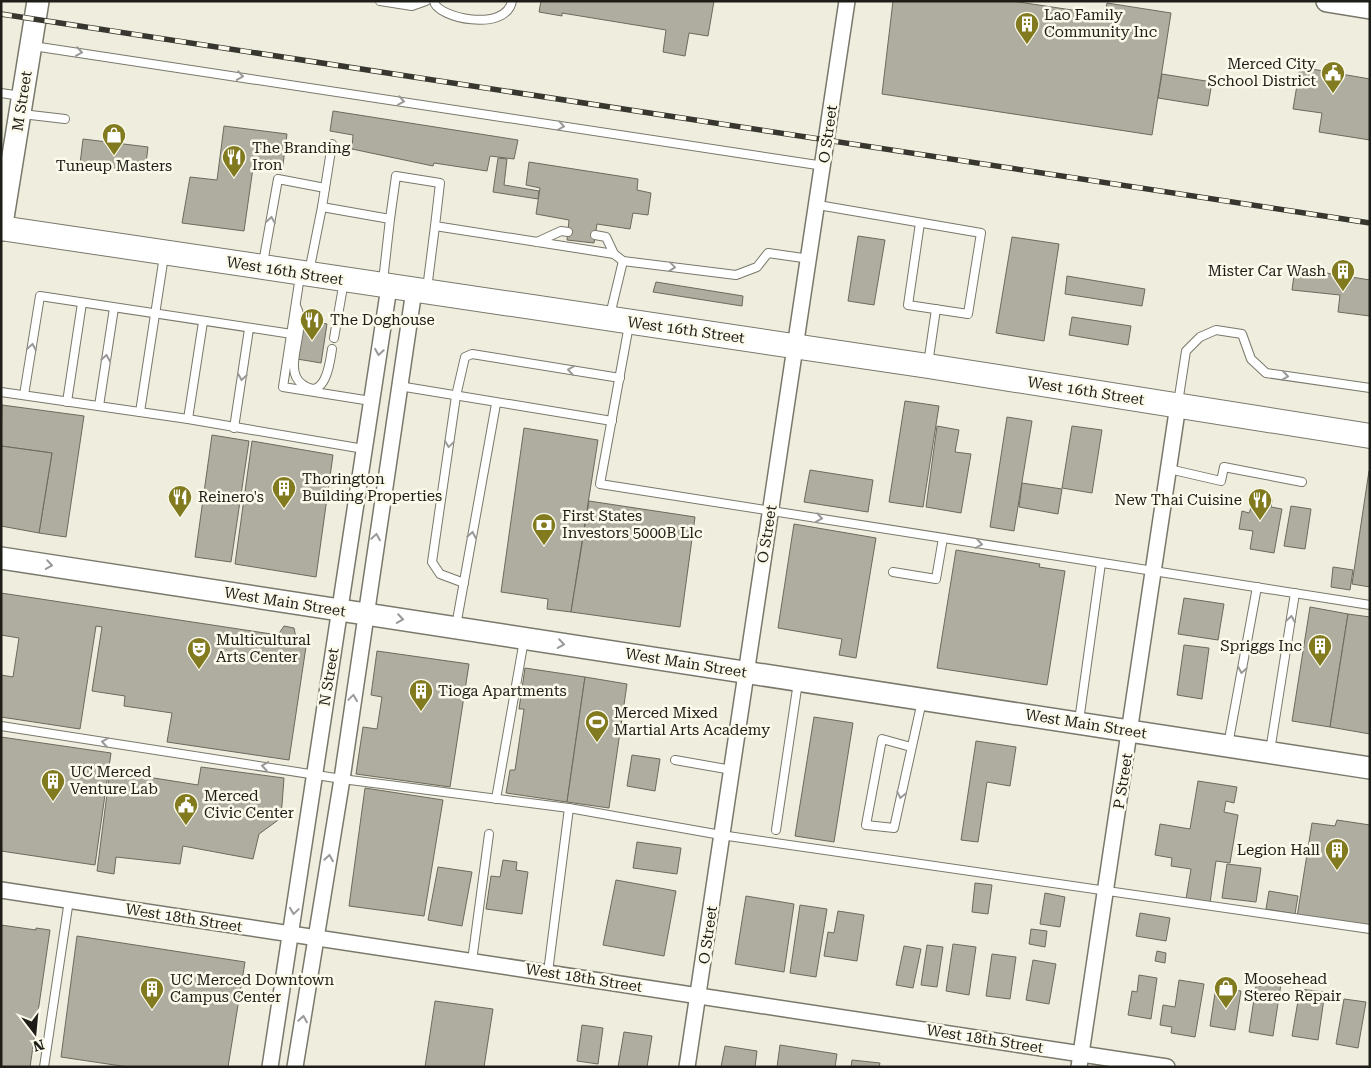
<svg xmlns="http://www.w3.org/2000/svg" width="1371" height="1068" font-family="'Roboto Serif',serif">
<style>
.building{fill:#aeada0;stroke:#6b6a5d}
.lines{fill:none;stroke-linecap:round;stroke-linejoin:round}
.lane-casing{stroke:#79786b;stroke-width:10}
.street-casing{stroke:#79786b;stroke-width:18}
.secondary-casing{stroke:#79786b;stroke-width:24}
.primary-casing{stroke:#79786b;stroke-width:26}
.lane{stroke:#fff;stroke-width:8}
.street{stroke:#fff;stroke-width:15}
.secondary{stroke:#fff;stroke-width:21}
.primary{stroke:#fff;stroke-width:24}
.rail-casing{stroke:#37362f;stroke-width:5.5}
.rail{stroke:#fbfaeb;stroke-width:4;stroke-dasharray:11;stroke-linecap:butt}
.oneway{stroke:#9a9997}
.labels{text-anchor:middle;stroke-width:5;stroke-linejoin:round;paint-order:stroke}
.poi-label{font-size:15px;fill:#1e1d18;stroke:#fbfaeb;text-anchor:start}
.street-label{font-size:15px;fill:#1e1d18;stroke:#fbfaeb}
</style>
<rect width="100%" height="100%" fill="#eeedde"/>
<!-- building -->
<g class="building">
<path d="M541 1H714L708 36 689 33 685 56 663 52 666 30 562 13V16L539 12Z"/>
<path d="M893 1H1012L1105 15 1107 3 1171 13 1152 135 882 94Z"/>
<path d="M1300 67 1370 79V140L1319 132 1322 113 1293 109Z"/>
<path d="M1162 74 1212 82 1208 106 1158 98Z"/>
<path d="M333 111 518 140 514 159 490 156 487 171 434 163 433 166 352 149 353 135 330 131Z"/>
<path d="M224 126 287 134 282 172 253 168 244 231 182 223 190 177 217 180Z"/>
<path d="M83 139 148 147 145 172 80 164Z"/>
<path d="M498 158 507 159 504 185 539 191 538 199 493 192Z"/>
<path d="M529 162 638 179 637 190 651 193 648 215 633 213 630 229 597 224 594 243 567 240 569 220 536 214 540 188 526 185Z"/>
<path d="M858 236 885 240 874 305 848 301Z"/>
<path d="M1012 237 1059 244 1044 341 996 333Z"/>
<path d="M1295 268 1370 280V316L1338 312 1340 295 1292 290Z"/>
<path d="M1067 276 1145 289 1142 306 1065 294Z"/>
<path d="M656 282 743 296 742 306 653 292Z"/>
<path d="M1072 317 1131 326 1128 345 1069 335Z"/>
<path d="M303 320 327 324 321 363 297 359Z"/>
<path d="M905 401 939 406 923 507 889 502Z"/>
<path d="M2 405 84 416 66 537 39 533 52 453 1 446Z"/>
<path d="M1007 417 1032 421 1014 531 990 527Z"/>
<path d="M937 426 959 430 955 452 971 454 961 513 926 507Z"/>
<path d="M1072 426 1102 430 1092 493 1062 488Z"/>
<path d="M524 428 598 440 571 612 547 609 548 599 501 592Z"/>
<path d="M212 435 249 441 231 562 195 557Z"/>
<path d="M252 441 333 455 316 577 235 564Z"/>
<path d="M1 446 52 453 39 533 1 526Z"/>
<path d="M810 470 873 480 868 512 804 502Z"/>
<path d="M1369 471 1370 472V587L1352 584Z"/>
<path d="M1022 483 1062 489 1058 514 1019 507Z"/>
<path d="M1264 498 1272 500 1271 507 1282 509 1274 553 1250 549 1253 531 1239 529 1242 511 1249 513 1253 503 1264 502Z"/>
<path d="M589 501 695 517 680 627 571 612Z"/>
<path d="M1291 506 1311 509 1305 549 1284 546Z"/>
<path d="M794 524 876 538 856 658 839 655 842 639 778 628Z"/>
<path d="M956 550 1040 564 1039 567 1065 571 1047 685 937 668Z"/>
<path d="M1333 567 1353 570 1350 590 1331 587Z"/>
<path d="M1 593 278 635 284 626 294 628 296 638 307 640 289 760 167 742 172 713 124 706 125 696 92 691 102 627 96 626 80 729 1 717V675L13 677 19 638 1 635Z"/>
<path d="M1184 598 1224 604 1218 640 1178 634Z"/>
<path d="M1310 607 1348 614 1330 727 1292 721Z"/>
<path d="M1348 614 1370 617V734L1330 727Z"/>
<path d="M1184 645 1209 648 1202 699 1177 695Z"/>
<path d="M377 651 469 664 450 787 356 774 363 727 377 729 382 697 371 695Z"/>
<path d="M525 668 585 677 567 802 506 793 510 770H515L524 709H519Z"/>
<path d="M585 677 627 684 609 808 567 802Z"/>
<path d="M814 717 853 723 834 842 795 836Z"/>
<path d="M1 737 111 753 95 865 1 851Z"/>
<path d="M976 741 1016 747 1010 786 987 782 978 842 961 840Z"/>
<path d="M632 755 660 759 655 791 627 786Z"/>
<path d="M201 767 284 778 281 818 259 834 253 859 183 846 180 864 116 857 114 874 97 871 110 771 198 785Z"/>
<path d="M1198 781 1237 787 1234 803 1226 801 1224 812 1238 815 1230 863 1216 861 1210 903 1186 899 1191 869 1171 866 1172 858 1155 855 1160 824 1190 829Z"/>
<path d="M365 788 443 800 424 916 349 906Z"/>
<path d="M1337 820 1370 825V927L1297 917 1312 823 1335 826Z"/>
<path d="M637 842 681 848 677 874 633 868Z"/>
<path d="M503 860 517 862 516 870 528 872 522 914 486 909 491 876 500 877Z"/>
<path d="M1227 864 1261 868 1256 902 1222 898Z"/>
<path d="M438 867 472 872 462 926 428 920Z"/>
<path d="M616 880 676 891 664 956 603 945Z"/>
<path d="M975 883 992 885 988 914 972 912Z"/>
<path d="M1269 891 1298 896 1295 914 1266 909Z"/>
<path d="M1045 893 1065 897 1060 927 1040 924Z"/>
<path d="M746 896 794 904 784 972 735 964Z"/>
<path d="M800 905 827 909 816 977 790 973Z"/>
<path d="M838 911 864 915 857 961 824 956 828 932 834 933Z"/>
<path d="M1140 913 1170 918 1166 941 1136 936Z"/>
<path d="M1 925 36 930V928L50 930 30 1067H1Z"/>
<path d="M1031 929 1047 931 1045 947 1029 944Z"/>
<path d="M77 936 245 962 228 1067H128L61 1057Z"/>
<path d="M953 944 976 947 969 995 946 991Z"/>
<path d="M927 945 943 947 937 987 921 985Z"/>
<path d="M904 946 921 949 913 988 896 985Z"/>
<path d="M1157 951 1166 953 1165 963 1155 961Z"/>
<path d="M992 954 1016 957 1010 999 986 996Z"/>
<path d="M1033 960 1056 964 1049 1004 1026 1000Z"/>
<path d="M1139 975 1157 978 1151 1019 1128 1015 1132 991 1137 992Z"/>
<path d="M1179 980 1204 984 1195 1037 1171 1033 1172 1027 1160 1025 1163 1005 1175 1007Z"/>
<path d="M1263 981 1281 984 1273 1036 1249 1032 1256 986H1263Z"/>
<path d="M1216 987 1241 991 1235 1030 1210 1026Z"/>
<path d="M1300 989 1325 992 1318 1040 1292 1036Z"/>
<path d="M1344 999 1366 1002 1358 1048 1336 1044Z"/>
<path d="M435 1001 493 1009 484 1067H425Z"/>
<path d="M582 1025 603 1028 598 1064 577 1061Z"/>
<path d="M624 1032 652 1036 647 1067H618Z"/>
<path d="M780 1045 837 1054 835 1067H777Z"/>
<path d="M725 1046 757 1051 755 1067H721Z"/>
<path d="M852 1060 880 1063 879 1067H851Z"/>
</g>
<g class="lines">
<!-- lane casing -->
<g class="lane-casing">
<g id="lane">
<path d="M380 1 412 6 426 1"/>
<path d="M434 1C436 18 506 33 512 1"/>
<path d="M33 46 824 166"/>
<path d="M1 93 21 96"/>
<path d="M22 114 65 119"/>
<path d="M332 144 322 207 390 219 396 176 440 183 435 226 614 254 623 261 736 275 757 267 768 253 810 259"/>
<path d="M818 205 981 233 968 314 908 305 920 223"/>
<path d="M595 235 606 237 614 254"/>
<path d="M537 242 561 231 568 232"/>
<path d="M263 263 278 179 325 188"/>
<path d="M309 272 322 207"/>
<path d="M300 276 283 387 371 401"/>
<path d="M383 281 390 219"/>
<path d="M427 289 435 226"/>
<path d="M296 306C309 328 281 369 302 384 325 402 330 363 332 349"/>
<path d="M610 315 623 261"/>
<path d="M629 325 600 484 1370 605"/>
<path d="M334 338 344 281"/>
<path d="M928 364 936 309"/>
<path d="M399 386 612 421"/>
<path d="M1 392 188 419 364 449"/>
<path d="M24 395 40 296 292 334"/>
<path d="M67 402 82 303"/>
<path d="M1178 403 1186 351 1200 337 1216 330 1242 334 1251 359 1266 373 1370 388"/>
<path d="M99 406 114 308"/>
<path d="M140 412 164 256"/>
<path d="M188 419 203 322"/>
<path d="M234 428 249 329"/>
<path d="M1169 469 1221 481 1224 467 1302 482"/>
<path d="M893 572 936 579 943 538"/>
<path d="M464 583 440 574 432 562 456 396 465 357 472 354 620 378"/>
<path d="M456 626 496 404"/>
<path d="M1079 721 1101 563"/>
<path d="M1 726 342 779 569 808 721 835 1370 929"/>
<path d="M1228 745 1257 587"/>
<path d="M911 747 882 739 866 825 894 828 922 701"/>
<path d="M1270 751 1295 593"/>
<path d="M675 760 732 770"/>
<path d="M496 799 524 640"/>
<path d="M776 830 798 682"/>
<path d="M472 961 489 834"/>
<path d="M548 972 569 808"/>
<path d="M44 1067 69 900"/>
</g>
</g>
<!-- street casing -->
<g class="street-casing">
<g id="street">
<path d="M1 890 1167 1067"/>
<path d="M270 1067 389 287"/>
<path d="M295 1067 342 779 414 290"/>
<path d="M687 1067C740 712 796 357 847 1"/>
<path d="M1079 1067 1178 405"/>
</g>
</g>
<!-- secondary casing -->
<g class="secondary-casing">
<g id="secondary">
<path d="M1327 1 1370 8"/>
<path d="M1 230 38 1"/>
<path d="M1 558 1370 768"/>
</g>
</g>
<!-- primary casing -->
<g class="primary-casing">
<path id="primary" d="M1 228 928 366 1370 436"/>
</g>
<!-- lane -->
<use href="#lane" class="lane"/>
<!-- street -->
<use href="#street" class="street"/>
<!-- secondary -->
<use href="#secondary" class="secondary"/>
<!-- primary -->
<use href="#primary" class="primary"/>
<!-- rail casing -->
<g class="rail-casing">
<path id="rail" d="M1 14 1370 223"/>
</g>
<!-- rail -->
<use href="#rail" class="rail"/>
</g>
<!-- one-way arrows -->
<defs><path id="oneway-chevron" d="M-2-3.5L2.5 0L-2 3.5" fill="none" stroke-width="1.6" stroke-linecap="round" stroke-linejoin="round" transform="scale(1.25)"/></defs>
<g class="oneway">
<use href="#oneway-chevron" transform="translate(79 52) rotate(8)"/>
<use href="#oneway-chevron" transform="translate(240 76) rotate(9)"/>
<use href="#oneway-chevron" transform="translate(401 101) rotate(9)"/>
<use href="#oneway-chevron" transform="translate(561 126) rotate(9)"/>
<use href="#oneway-chevron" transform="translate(271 220) rotate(-80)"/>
<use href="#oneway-chevron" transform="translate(672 267) rotate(7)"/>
<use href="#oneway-chevron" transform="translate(32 347) rotate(-80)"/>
<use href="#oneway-chevron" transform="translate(379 352) rotate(99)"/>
<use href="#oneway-chevron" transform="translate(106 358) rotate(-81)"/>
<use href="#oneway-chevron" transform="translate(571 370) rotate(-171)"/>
<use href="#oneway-chevron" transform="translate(1285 376) rotate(8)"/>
<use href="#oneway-chevron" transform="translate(242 377) rotate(99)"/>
<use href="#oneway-chevron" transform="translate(449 444) rotate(98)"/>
<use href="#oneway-chevron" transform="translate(819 518) rotate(9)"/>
<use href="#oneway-chevron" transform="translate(472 535) rotate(-80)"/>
<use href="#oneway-chevron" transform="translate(376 537) rotate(-81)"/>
<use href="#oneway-chevron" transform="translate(979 544) rotate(9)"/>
<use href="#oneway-chevron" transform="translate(49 565) rotate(9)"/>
<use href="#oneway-chevron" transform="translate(400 619) rotate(9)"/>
<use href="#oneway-chevron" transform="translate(1291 619) rotate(-81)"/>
<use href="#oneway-chevron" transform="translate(561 644) rotate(9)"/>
<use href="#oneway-chevron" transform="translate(1242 670) rotate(100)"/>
<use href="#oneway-chevron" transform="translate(353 698) rotate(-82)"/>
<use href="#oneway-chevron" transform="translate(105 742) rotate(-171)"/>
<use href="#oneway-chevron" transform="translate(265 766) rotate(-171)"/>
<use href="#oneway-chevron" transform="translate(901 795) rotate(102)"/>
<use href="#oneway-chevron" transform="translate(329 858) rotate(-81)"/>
<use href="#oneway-chevron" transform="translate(294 911) rotate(98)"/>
<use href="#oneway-chevron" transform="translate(303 1019) rotate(-81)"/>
</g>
<!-- icons -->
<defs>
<g id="building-pin" transform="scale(1.25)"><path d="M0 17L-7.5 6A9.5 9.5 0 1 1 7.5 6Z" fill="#817a1f" stroke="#fbfaeb"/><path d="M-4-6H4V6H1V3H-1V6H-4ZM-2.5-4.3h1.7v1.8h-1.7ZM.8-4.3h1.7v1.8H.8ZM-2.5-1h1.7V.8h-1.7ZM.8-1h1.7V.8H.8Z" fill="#fff"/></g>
<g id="civic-pin" transform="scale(1.25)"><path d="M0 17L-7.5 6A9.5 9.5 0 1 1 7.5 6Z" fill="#817a1f" stroke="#fbfaeb"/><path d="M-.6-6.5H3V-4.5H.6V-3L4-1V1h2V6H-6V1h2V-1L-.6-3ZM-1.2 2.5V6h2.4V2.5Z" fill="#fff"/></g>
<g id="shop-pin" transform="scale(1.25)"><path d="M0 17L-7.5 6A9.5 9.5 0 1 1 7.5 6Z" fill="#817a1f" stroke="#fbfaeb"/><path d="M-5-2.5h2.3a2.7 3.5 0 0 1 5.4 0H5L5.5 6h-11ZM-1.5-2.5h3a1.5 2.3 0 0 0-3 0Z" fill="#fff"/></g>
<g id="restaurant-pin" transform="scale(1.25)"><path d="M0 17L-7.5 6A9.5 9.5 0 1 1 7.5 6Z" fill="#817a1f" stroke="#fbfaeb"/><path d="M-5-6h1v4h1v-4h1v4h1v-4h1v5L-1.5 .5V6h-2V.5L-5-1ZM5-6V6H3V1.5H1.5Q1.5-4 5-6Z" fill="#fff"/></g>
<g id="bank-pin" transform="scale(1.25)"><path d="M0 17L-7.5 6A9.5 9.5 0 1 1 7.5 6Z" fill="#817a1f" stroke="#fbfaeb"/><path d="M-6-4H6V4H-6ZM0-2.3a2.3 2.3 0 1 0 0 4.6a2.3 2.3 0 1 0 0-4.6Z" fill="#fff"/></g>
<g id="theatre-pin" transform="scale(1.25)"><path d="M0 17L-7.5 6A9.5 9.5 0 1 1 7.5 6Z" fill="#817a1f" stroke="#fbfaeb"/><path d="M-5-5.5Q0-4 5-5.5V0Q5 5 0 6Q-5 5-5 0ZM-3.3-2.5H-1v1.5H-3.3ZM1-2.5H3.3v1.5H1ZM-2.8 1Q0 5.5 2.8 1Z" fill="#fff"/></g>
<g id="stadium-pin" transform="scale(1.25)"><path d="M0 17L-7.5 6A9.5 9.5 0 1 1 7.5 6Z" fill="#817a1f" stroke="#fbfaeb"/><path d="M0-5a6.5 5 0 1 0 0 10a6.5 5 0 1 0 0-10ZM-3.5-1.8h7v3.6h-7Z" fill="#fff"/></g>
</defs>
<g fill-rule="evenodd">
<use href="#building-pin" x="1027" y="24"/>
<use href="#civic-pin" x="1333" y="73"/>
<use href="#shop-pin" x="114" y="135"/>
<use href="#restaurant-pin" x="234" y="157"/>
<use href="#building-pin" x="1343" y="271"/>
<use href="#restaurant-pin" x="312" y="320"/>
<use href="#building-pin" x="284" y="488"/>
<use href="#restaurant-pin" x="180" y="497"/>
<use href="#restaurant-pin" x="1260" y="500"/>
<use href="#bank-pin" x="544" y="525"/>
<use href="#building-pin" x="1320" y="646"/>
<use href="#theatre-pin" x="199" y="649"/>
<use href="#building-pin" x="421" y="691"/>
<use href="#stadium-pin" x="597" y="722"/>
<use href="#building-pin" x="53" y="781"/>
<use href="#civic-pin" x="186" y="805"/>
<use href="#building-pin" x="1337" y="850"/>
<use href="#shop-pin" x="1226" y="988"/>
<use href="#building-pin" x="152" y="989"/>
</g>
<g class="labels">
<!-- poi labels -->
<g class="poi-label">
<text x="1044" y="20">Lao Family<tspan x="1044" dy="17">Community Inc</tspan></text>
<text x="1316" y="69" text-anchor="end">Merced City<tspan x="1316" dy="17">School District</tspan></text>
<text x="252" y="153">The Branding<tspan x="252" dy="17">Iron</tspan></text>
<text x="114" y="171" text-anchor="middle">Tuneup Masters</text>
<text x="1326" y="276" text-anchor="end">Mister Car Wash</text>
<text x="330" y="325">The Doghouse</text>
<text x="302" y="484">Thorington<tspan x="302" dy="17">Building Properties</tspan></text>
<text x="198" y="502">Reinero's</text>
<text x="1242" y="505" text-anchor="end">New Thai Cuisine</text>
<text x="562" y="521">First States<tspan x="562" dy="17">Investors 5000B Llc</tspan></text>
<text x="216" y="645">Multicultural<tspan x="216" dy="17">Arts Center</tspan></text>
<text x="1302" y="651" text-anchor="end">Spriggs Inc</text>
<text x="438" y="696">Tioga Apartments</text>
<text x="614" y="718">Merced Mixed<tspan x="614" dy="17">Martial Arts Academy</tspan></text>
<text x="70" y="777">UC Merced<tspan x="70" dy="17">Venture Lab</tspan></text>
<text x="204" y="801">Merced<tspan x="204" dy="17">Civic Center</tspan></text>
<text x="1320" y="855" text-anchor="end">Legion Hall</text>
<text x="1244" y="984">Moosehead<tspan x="1244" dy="17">Stereo Repair</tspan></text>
<text x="170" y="985">UC Merced Downtown<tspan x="170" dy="17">Campus Center</tspan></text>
</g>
<!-- street labels -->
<g class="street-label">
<text transform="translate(22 101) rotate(-81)" y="5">M Street</text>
<text transform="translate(828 134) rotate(-82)" y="5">O Street</text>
<text transform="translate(285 271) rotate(9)" y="5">West 16th Street</text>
<text transform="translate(686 330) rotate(8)" y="5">West 16th Street</text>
<text transform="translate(1086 391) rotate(9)" y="5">West 16th Street</text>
<text transform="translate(767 534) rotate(-81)" y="5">O Street</text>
<text transform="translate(285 602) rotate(9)" y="5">West Main Street</text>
<text transform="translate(686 663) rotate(9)" y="5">West Main Street</text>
<text transform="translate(329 677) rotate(-81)" y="5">N Street</text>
<text transform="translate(1086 724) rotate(9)" y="5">West Main Street</text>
<text transform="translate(1123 781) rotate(-81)" y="5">P Street</text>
<text transform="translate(184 918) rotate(9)" y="5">West 18th Street</text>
<text transform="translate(708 935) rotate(-82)" y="5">O Street</text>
<text transform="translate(584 978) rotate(9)" y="5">West 18th Street</text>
<text transform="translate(985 1039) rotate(9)" y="5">West 18th Street</text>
</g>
</g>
<!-- border -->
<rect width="1371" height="1068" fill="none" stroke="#1e1d18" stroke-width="5"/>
<!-- north arrow -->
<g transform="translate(35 1033) rotate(164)" stroke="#fbfaeb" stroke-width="4" paint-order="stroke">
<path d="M0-4L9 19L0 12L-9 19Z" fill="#1e1d18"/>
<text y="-8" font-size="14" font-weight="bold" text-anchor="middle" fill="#1e1d18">N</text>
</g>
</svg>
